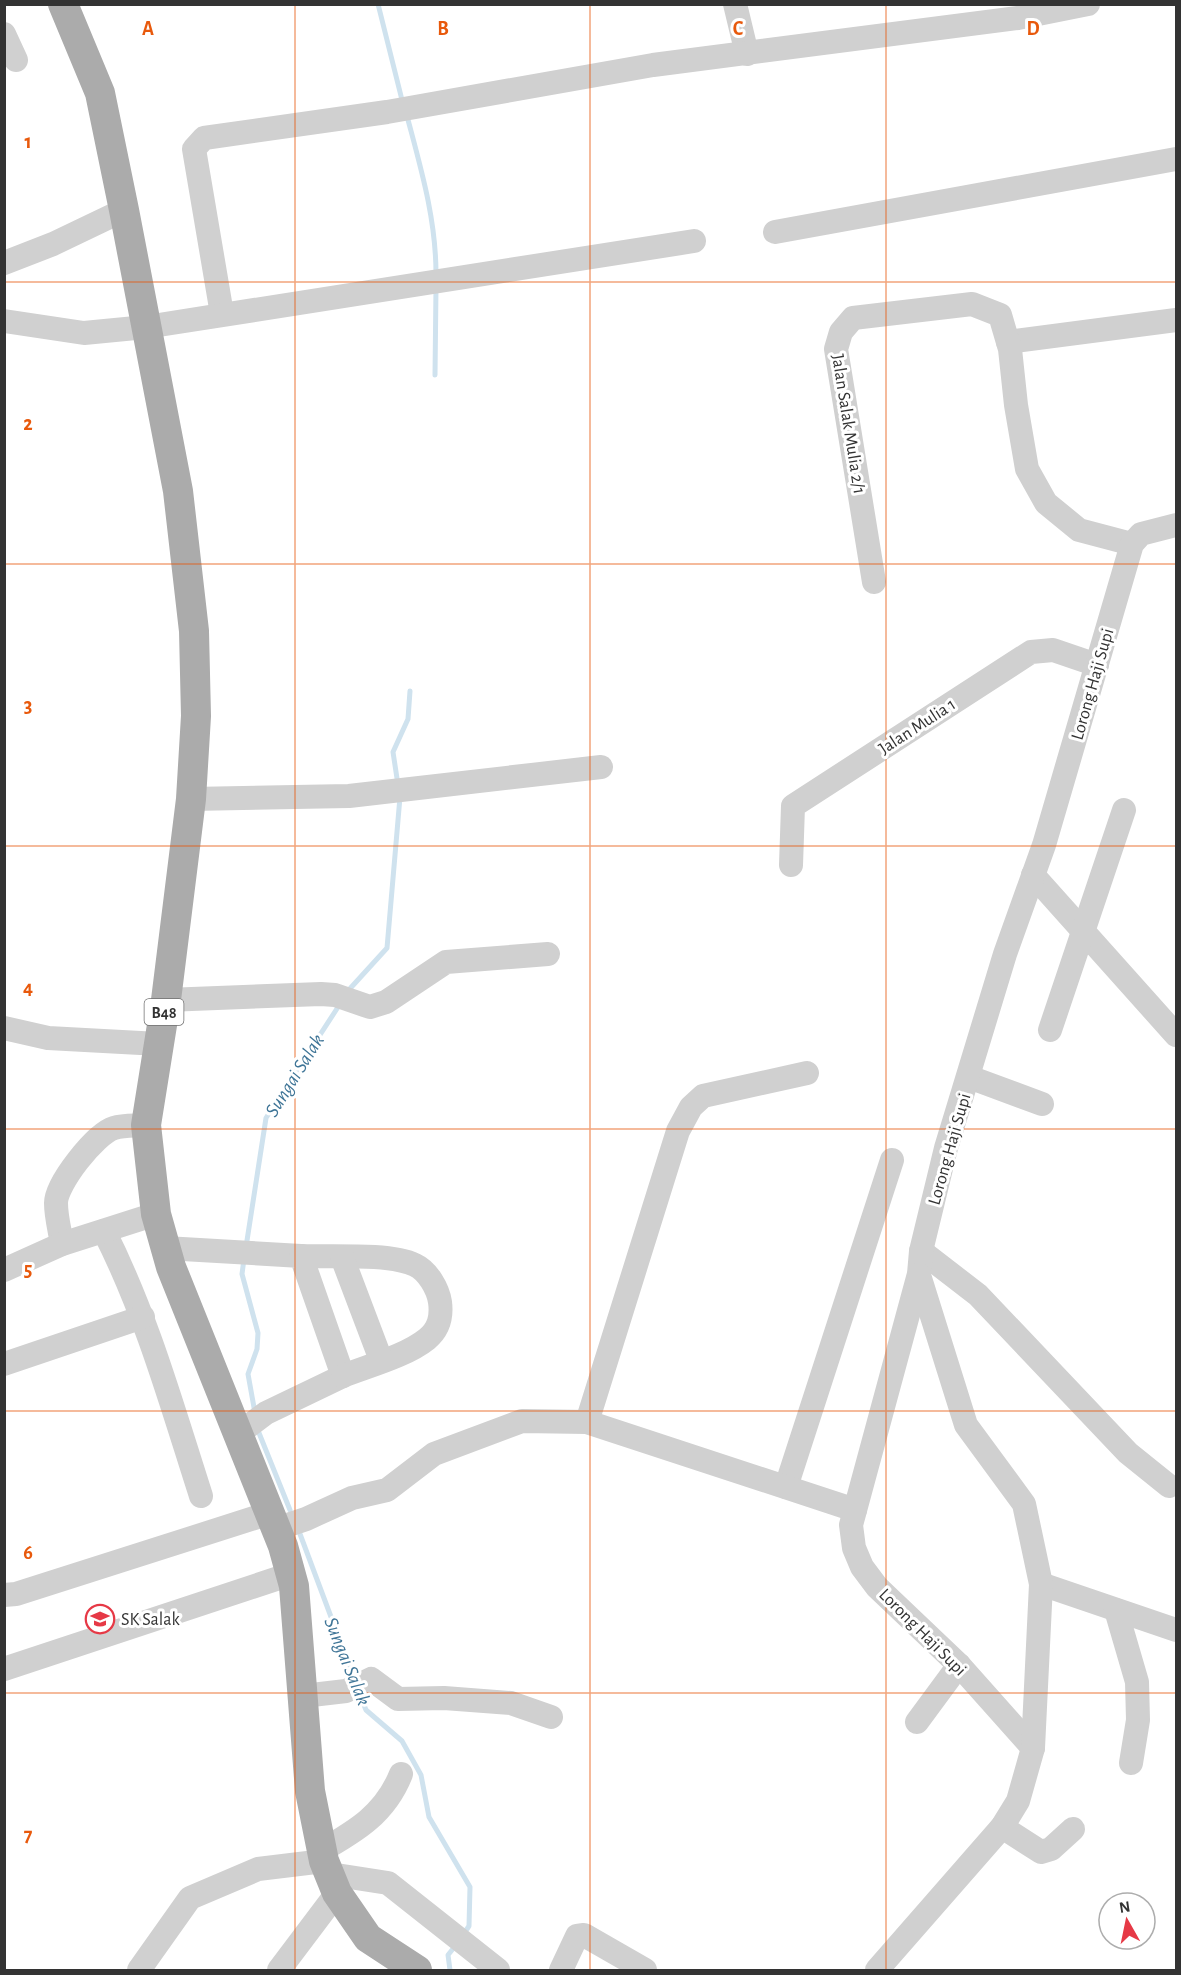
<svg xmlns="http://www.w3.org/2000/svg" width="1181" height="1975" font-family="'Alegreya Sans',sans-serif">
<style>
.lines{fill:none;stroke-linecap:round;stroke-linejoin:round}
.stream{stroke:#cfe2ee;stroke-width:5}
.minor{stroke:#d0d0d0;stroke-width:24}
.major{stroke:#ababab;stroke-width:30}
.grid{fill:none;stroke:#e8590c;stroke-width:1.5;stroke-opacity:0.55}
.labels{text-anchor:middle;stroke-width:6;stroke-linejoin:round;paint-order:stroke}
.shield{fill:#fff;stroke:#707070;stroke-width:1.5}
.shield-label{font-size:16px;font-weight:bold;fill:#333}
.street-label{font-size:18px;fill:#333;stroke:#fff}
.poi-label{font-size:18px;fill:#333;stroke:#fff;text-anchor:start}
.water-label{font-size:20px;font-style:italic;fill:#3f7597;stroke:#fff}
.grid-label{font-size:20px;text-anchor:middle;font-weight:bold;fill:#e8590c;stroke:#fff;stroke-width:6;stroke-linejoin:round;paint-order:stroke}
</style>
<rect width="100%" height="100%" fill="#fff"/>
<g class="lines">
<!-- stream -->
<g class="stream">
<path d="M378 4 403 104"/>
<path d="M407 116C421 169 436 219 436 274"/>
<path d="M435 375 436 287"/>
<path d="M398 785 393 752 408 719 410 691"/>
<path d="M346 993 387 948 400 797"/>
<path d="M246 1247 266 1118 340 1004"/>
<path d="M244 1259 242 1274 258 1333 257 1349 248 1374 255 1413"/>
<path d="M257 1428 290 1510"/>
<path d="M300 1534 355 1681"/>
<path d="M359 1693 366 1710 402 1741 421 1775 429 1817 470 1887 469 1926 463 1935"/>
<path d="M450 1970 448 1955 456 1945"/>
</g>
<!-- minor -->
<g class="minor">
<path d="M735 4 747 54"/>
<path d="M4 34 16 60"/>
<path d="M775 232 1176 159"/>
<path d="M4 263 53 244 124 210"/>
<path d="M222 314 194 149 204 138 387 112 653 65 1018 18 1088 4"/>
<path d="M4 321 84 333 146 327 694 241"/>
<path d="M1008 342 1176 320"/>
<path d="M874 582 836 349 841 332 853 318 972 304 1000 315 1010 349 1016 405 1027 469 1046 503 1079 530 1132 544"/>
<path d="M191 799 349 796 601 767"/>
<path d="M791 865 793 806 1031 652 1053 650 1097 665"/>
<path d="M1033 875 1176 1035"/>
<path d="M166 1000 321 994 335 995 370 1007 386 1002 446 962 548 954"/>
<path d="M4 1028 48 1038 159 1044"/>
<path d="M1050 1030 1124 810"/>
<path d="M969 1077 1042 1104"/>
<path d="M104 1231C147 1316 172 1406 201 1496"/>
<path d="M62 1244C60 1231 56 1217 56 1203 56 1184 95 1134 114 1128 124 1125 136 1126 146 1125"/>
<path d="M165 1248 301 1256 343 1376 266 1413 238 1434"/>
<path d="M921 1251 978 1295 1128 1453 1169 1486"/>
<path d="M301 1256C330 1257 390 1253 415 1265 428 1271 438 1289 440 1302 442 1317 439 1329 427 1339 406 1356 368 1366 343 1376"/>
<path d="M342 1257 381 1360"/>
<path d="M4 1270 62 1244 156 1214"/>
<path d="M4 1364 143 1317"/>
<path d="M587 1422 678 1131 691 1107 703 1096 807 1073"/>
<path d="M786 1487 892 1160"/>
<path d="M276 1529 306 1519 352 1498 387 1490 434 1454 522 1421 587 1422 855 1510"/>
<path d="M1041 1584 1176 1630"/>
<path d="M4 1595 16 1594 270 1513"/>
<path d="M1116 1610 1137 1682 1138 1720 1131 1763"/>
<path d="M4 1669 291 1574"/>
<path d="M303 1696 346 1691 371 1679 398 1699 444 1698 511 1703 551 1717"/>
<path d="M917 1722 959 1665"/>
<path d="M1033 1748 959 1665 877 1587 862 1567 854 1548 851 1525 919 1274 921 1251 946 1148 1005 954 1044 845 1132 544 1141 534 1176 525"/>
<path d="M1002 1827 1041 1852 1051 1849 1073 1829"/>
<path d="M321 1851C356 1831 385 1814 401 1774"/>
<path d="M330 1874 388 1883 498 1970"/>
<path d="M139 1970 190 1898 258 1869 324 1861"/>
<path d="M279 1970 337 1893"/>
<path d="M561 1970 577 1936 584 1935 645 1970"/>
<path d="M877 1970 1002 1827 1018 1801 1033 1748 1041 1584 1024 1504 966 1425 919 1275"/>
</g>
<!-- major -->
<path class="major" d="M63 4 100 93 124 210 178 491 194 631 196 716 191 799 166 1000 146 1125 156 1214 171 1267 283 1546 294 1586 310 1791 324 1861 337 1893 368 1938 417 1970"/>
</g>
<!-- grid -->
<path class="grid" d="M295 4V1970M590 4V1970M886 4V1970M4 282H1176M4 564H1176M4 846H1176M4 1129H1176M4 1411H1176M4 1693H1176"/>
<!-- icons -->
<defs>
<g id="school-ring" transform="scale(1.5)"><circle r="9.5" fill="#fff" stroke="#e63946" stroke-width="1.5"/><path d="M0-5L7-2L0 1L-7-2ZM-4 1L0 2.5L4 1V4Q0 6-4 4Z" fill="#e63946"/></g>
</defs>
<g fill-rule="evenodd">
<use href="#school-ring" x="100" y="1619"/>
</g>
<g class="labels">
<!-- shield labels -->
<rect class="shield" x="144.5" y="999" width="39" height="26" rx="4.5"/>
<g class="shield-label">
<text x="164" y="1018">B48</text>
</g>
<!-- street labels -->
<g class="street-label">
<text transform="translate(849 424) rotate(81)" y="6">Jalan Salak Mulia 2/1</text>
<text transform="translate(1092 684) rotate(-74)" y="6">Lorong Haji Supi</text>
<text transform="translate(917 726) rotate(-33)" y="6">Jalan Mulia 1</text>
<text transform="translate(949 1149) rotate(-74)" y="6">Lorong Haji Supi</text>
<text transform="translate(923 1632) rotate(45)" y="6">Lorong Haji Supi</text>
</g>
<!-- poi labels -->
<g class="poi-label">
<text x="121" y="1625">SK Salak</text>
</g>
<!-- water labels -->
<g class="water-label">
<text transform="translate(294 1075) rotate(-58)" y="7">Sungai Salak</text>
<text transform="translate(348 1661) rotate(68)" y="7">Sungai Salak</text>
</g>
</g>
<g class="grid-label">
<text x="148" y="35">A</text>
<text x="443" y="35">B</text>
<text x="738" y="35">C</text>
<text x="1033" y="35">D</text>
<text x="28" y="148">1</text>
<text x="28" y="430">2</text>
<text x="28" y="712">3</text>
<text x="28" y="994">4</text>
<text x="28" y="1276">5</text>
<text x="28" y="1559">6</text>
<text x="28" y="1841">7</text>
</g>
<!-- border -->
<rect width="1181" height="1975" fill="none" stroke="#333333" stroke-width="12"/>
<!-- north arrow -->
<g transform="translate(1127 1921) rotate(351)"><circle r="28" fill="#ffffff" stroke="#adadad" stroke-width="1.5"/>
<path d="M0-4.5L10 22L0 15L-10 22Z" fill="#e63946"/>
<text y="-9" font-size="16" font-weight="bold" text-anchor="middle" fill="#333333">N</text>
</g>
</svg>
